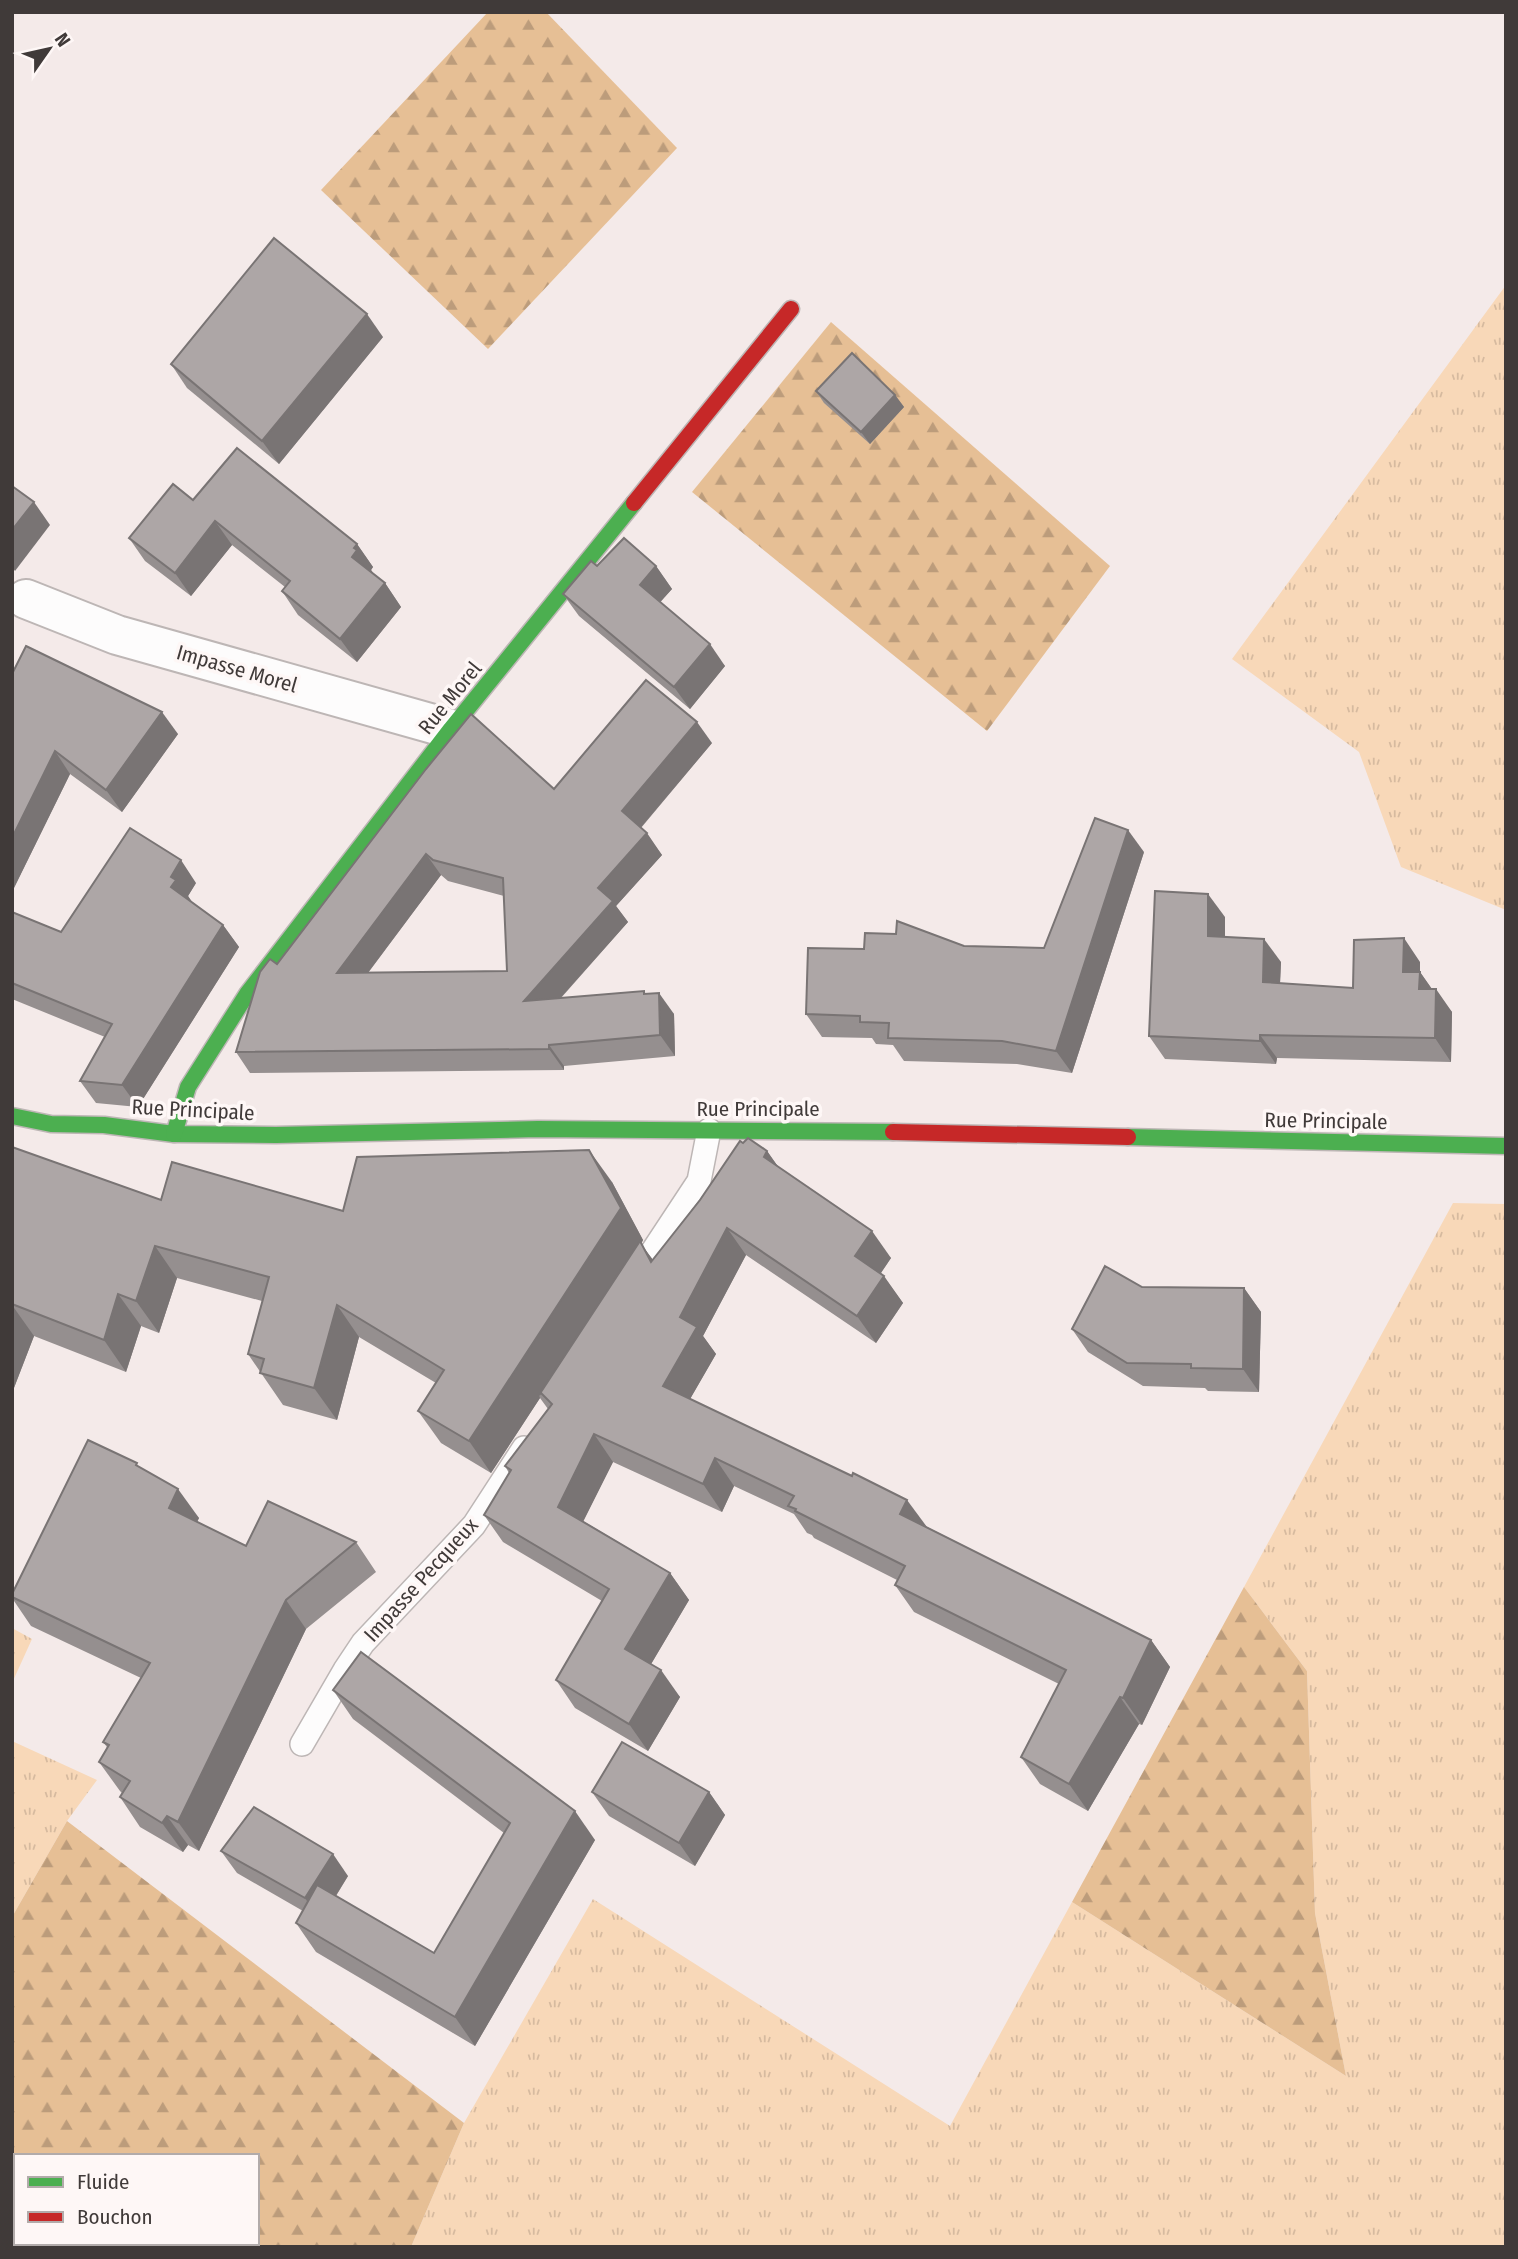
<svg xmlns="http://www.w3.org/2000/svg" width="1518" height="2259" font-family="'Fira Sans Condensed',sans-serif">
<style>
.grass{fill:url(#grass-tufts)}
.forest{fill:url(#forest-firs)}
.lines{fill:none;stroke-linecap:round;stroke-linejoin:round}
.lane-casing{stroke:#bdb6b5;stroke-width:26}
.street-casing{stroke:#bdb6b5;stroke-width:42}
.fast-casing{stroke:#bdb6b5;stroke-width:19}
.jam-casing{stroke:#bdb6b5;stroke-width:19}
.lane{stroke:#fdfcfc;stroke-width:23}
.street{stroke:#fdfcfc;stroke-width:38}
.fast{stroke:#4caf50;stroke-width:16}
.jam{stroke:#c62828;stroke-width:16}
.wall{fill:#958f8f;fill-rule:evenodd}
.shaded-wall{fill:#797474}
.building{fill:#ada6a6;stroke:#797474;stroke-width:2;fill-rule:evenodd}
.labels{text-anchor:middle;stroke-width:7;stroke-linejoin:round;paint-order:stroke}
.street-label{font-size:21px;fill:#403a39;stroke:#fef7f6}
</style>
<defs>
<pattern id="grass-tufts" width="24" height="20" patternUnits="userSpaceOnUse" patternTransform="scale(1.75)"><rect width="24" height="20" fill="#f8d8b8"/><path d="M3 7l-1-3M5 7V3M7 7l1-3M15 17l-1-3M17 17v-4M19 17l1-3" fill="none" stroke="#d6ba9f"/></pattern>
<pattern id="forest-firs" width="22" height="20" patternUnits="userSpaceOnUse" patternTransform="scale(1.75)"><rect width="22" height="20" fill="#e6bf95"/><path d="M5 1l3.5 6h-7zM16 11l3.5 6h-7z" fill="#bc9c7b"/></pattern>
</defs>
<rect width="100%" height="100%" fill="#f4eae9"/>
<!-- grass -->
<g class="grass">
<path d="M1506 285V910L1401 867 1359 752 1232 659Z"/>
<path d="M1453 1203 1506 1204V2247H411L464 2123 593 1899 950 2126 1072 1902 1346 2076 1315 1913 1307 1671 1244 1587Z"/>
<path d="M12 1628 32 1639 12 1683Z"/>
<path d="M12 1741 97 1780 67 1821 12 1917Z"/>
<path d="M12 2179 16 2181V2243H132L139 2247H12Z"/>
</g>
<!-- forest -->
<g class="forest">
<path d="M488 12H546L677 148 488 349 321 190Z"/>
<path d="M831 322 1110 566 987 731 692 492Z"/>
<path d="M1244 1587 1307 1671 1315 1913 1346 2076 1072 1902Z"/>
<path d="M67 1821 464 2123 411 2247H139L132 2243H257V2156H16V2181L12 2179V1917Z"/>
</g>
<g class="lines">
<!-- lane casing -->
<g class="lane-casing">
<g id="lane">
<path d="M633 1281 699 1181 709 1130"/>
<path d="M302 1744 345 1670 363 1643 474 1525 524 1448"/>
</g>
</g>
<!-- street casing -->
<g class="street-casing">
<path id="street" d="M26 599 117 635 451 729"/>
</g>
<!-- fast casing -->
<g class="fast-casing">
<g id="fast">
<path d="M12 1116 51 1124 104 1125 174 1134 276 1135 538 1129 893 1132"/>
<path d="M174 1134 188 1087 247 994 451 729 634 503"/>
<path d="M1128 1137 1506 1146"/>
</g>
</g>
<!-- jam casing -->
<g class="jam-casing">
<g id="jam">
<path d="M634 503 791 309"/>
<path d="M893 1132 1128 1137"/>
</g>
</g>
<!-- lane -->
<use href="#lane" class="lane"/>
<!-- street -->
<use href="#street" class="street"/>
<!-- fast -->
<use href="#fast" class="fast"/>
<!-- jam -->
<use href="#jam" class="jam"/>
</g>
<!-- wall -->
<g class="wall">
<path d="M383 337 279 464 187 388 171 364Z"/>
<path d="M816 391 895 395 904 407 870 444 824 403Z"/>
<path d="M193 500 357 544 373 567 371 570 373 573 385 583 401 607 357 662 298 615 282 591 285 587 232 545 191 596 145 561 129 538Z"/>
<path d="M597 566H656L672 589 660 602 725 666 690 709 579 616 563 594Z"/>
<path d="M12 674 178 734 122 812 70 774 12 892Z"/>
<path d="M712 743 641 828 662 855 616 906 628 922 561 998 644 991 646 994 674 1014 675 1056 564 1066V1070L250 1073 236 1052 277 964 426 769 554 789ZM441 875 448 881 504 896 507 971 368 973Z"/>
<path d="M1144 852 1072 1073 1017 1064 904 1061 893 1045 876 1044 872 1038 822 1037 806 1014 864 949 964 946 1044 948Z"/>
<path d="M196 883 188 896 192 902 223 925 239 947 138 1107 96 1103 80 1081 105 1037 12 999V912L61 932Z"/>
<path d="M1225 917V937L1281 962 1280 983 1353 988 1420 962V972L1432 989 1452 1012 1451 1062 1277 1058 1276 1064 1165 1059 1149 1036Z"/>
<path d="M743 1143 767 1151 779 1168 891 1258 881 1273 903 1303 876 1343 746 1255 703 1336 716 1354 690 1399 927 1527 1151 1640 1170 1667 1142 1725 1139 1724 1088 1811 1040 1784 1021 1757 1059 1684 914 1612 895 1585 897 1580 814 1538 812 1535 807 1533 794 1514 734 1486 722 1512 613 1462 583 1521 670 1573 689 1600 651 1664 680 1697 648 1751 575 1708 556 1680 602 1601 503 1542 484 1515 509 1473 505 1466 548 1409 540 1398 491 1473 441 1443 418 1411 436 1383 359 1337 337 1420 283 1405 248 1354 262 1301 177 1278 159 1333 141 1326 126 1372 34 1336 12 1393V1147L161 1200 343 1211 612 1182 643 1240 641 1244 653 1260Z"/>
<path d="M1142 1287 1244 1288 1261 1312 1259 1392 1208 1391 1205 1388 1143 1386 1088 1352 1072 1329Z"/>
<path d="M140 1467 199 1518 197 1522 246 1546 356 1542 376 1572 306 1629 199 1851 188 1845 183 1852 140 1827 120 1797 122 1793 120 1791 99 1762 107 1747 103 1742 141 1678 31 1626 12 1598V1594Z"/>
<path d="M333 1690 595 1840 475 2046 316 1952 296 1923 303 1911 237 1873 221 1851 348 1876 336 1896 434 1953 504 1833 353 1719Z"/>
<path d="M592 1792H709L725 1815 695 1866 609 1816Z"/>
</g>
<!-- shaded-wall -->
<g class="shaded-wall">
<path d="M367 314 383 337 279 464 262 441Z"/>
<path d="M895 395 904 407 870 444 861 432Z"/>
<path d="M34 502 50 525 15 571 12 567V530Z"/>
<path d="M215 521 232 545 191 596 175 573Z"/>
<path d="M357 544 373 567 371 570 373 573 368 580 352 557 354 548Z"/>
<path d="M656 566 672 589 655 608 640 585Z"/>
<path d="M385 583 401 607 357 662 340 639Z"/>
<path d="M710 644 725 666 690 709 674 687Z"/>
<path d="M162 712 178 734 122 812 106 790Z"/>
<path d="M697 722 712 743 637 832 622 811Z"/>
<path d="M55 751 70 774 12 892V838Z"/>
<path d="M1128 830 1144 852 1072 1073 1056 1051Z"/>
<path d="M647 833 662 855 616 906 628 922 539 1022 524 1001 598 888Z"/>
<path d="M426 854 441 875 352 994 337 973Z"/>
<path d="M181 860 196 883 188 896 192 902 171 887V877Z"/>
<path d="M1208 894 1225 917V959L1208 936Z"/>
<path d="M223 925 239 947 138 1107 122 1085Z"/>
<path d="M1404 938 1420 962V972L1436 995V989L1452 1012 1451 1062 1435 1038 1403 972Z"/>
<path d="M1264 939 1281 962 1279 1005 1263 982Z"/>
<path d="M659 993 674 1014 675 1056 660 1035Z"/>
<path d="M1260 1035 1277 1058 1276 1064 1260 1041Z"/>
<path d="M549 1045 564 1066V1070L549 1049Z"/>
<path d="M589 1150 612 1182 643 1240 641 1244 659 1268 539 1395 540 1398 491 1473 469 1441Z"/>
<path d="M767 1151 786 1178 764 1157Z"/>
<path d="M727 1228 746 1255 703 1336 716 1354 682 1413 663 1386 680 1317Z"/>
<path d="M872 1231 891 1258 874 1283 855 1256Z"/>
<path d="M155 1246 177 1278 159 1333 136 1301Z"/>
<path d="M884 1276 903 1303 876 1343 857 1316Z"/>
<path d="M1244 1288 1261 1312 1259 1392 1243 1369Z"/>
<path d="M118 1294 141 1326 126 1372 104 1340Z"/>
<path d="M12 1305 34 1336 12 1393Z"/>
<path d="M337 1305 359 1337 337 1420 314 1388Z"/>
<path d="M594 1434 613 1462 577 1534 558 1507Z"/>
<path d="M715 1458 734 1486 722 1512 703 1484Z"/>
<path d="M178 1489 199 1518 189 1537 169 1508Z"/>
<path d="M907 1500 927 1527 900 1514Z"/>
<path d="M670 1573 689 1600 644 1676 625 1649Z"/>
<path d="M286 1600 306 1629 199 1851 178 1822Z"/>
<path d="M1151 1640 1170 1667 1142 1725 1123 1698Z"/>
<path d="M661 1670 680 1697 648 1751 629 1724Z"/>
<path d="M1120 1697 1139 1724 1088 1811 1069 1784Z"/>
<path d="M709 1792 725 1815 695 1866 679 1843Z"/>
<path d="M575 1811 595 1840 475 2046 455 2017Z"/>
<path d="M167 1816 188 1845 183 1852 162 1823Z"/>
<path d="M333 1854 348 1876 320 1921 305 1898Z"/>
</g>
<!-- building -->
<g class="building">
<path d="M274 238 367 314 262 441 171 364Z"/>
<path d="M852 353 895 395 861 432 816 391Z"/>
<path d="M237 448 357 544 354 548 357 550 352 557 385 583 340 639 282 591 290 581 215 521 175 573 129 538 173 484 193 500Z"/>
<path d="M12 486 34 502 12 530Z"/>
<path d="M624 538 656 566 640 585 710 644 674 687 563 594 591 561 597 566Z"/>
<path d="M26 646 162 712 106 790 55 751 12 838V674Z"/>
<path d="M646 680 697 722 622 811 647 833 598 888 613 901 524 1001 644 991V994L659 993 660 1035 549 1045V1049L236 1052 260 972 270 959 277 964 426 769 471 714 554 789ZM426 854 433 860 503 878 507 971 337 973Z"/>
<path d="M1095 818 1128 830 1056 1051 1002 1041 888 1038 889 1023 860 1022V1016L806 1014 808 948 864 949 865 933 896 934 897 921 964 946 1044 948Z"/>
<path d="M130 828 181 860 171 877 176 880 171 887 223 925 122 1085 80 1081 112 1024 12 983V912L61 932Z"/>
<path d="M1155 891 1208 894V936L1264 939 1263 982 1353 988 1354 940 1404 938 1403 972H1420L1419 989H1436L1435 1038 1260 1035V1041L1149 1036Z"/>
<path d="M748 1138 767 1151 764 1157 872 1231 855 1256 884 1276 857 1316 727 1228 680 1317 697 1327 663 1386 852 1476 853 1473 907 1500 900 1514 1151 1640 1123 1698 1120 1697 1069 1784 1021 1757 1066 1670 895 1585 905 1566 795 1511 796 1509 788 1506 794 1496 715 1458 703 1484 594 1434 558 1507 670 1573 625 1649 661 1670 629 1724 556 1680 609 1589 484 1515 511 1470 505 1466 552 1404 541 1393 539 1395 640 1241 651 1262 700 1200 740 1141 743 1143Z"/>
<path d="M12 1147 161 1200 172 1162 343 1211 357 1157 589 1150 621 1208 469 1441 418 1411 444 1370 337 1305 314 1388 260 1373 264 1359 248 1354 269 1277 155 1246 136 1301 118 1294 104 1340 12 1304Z"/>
<path d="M1105 1266 1142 1287 1244 1288 1243 1369 1191 1368V1364L1127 1363 1072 1329Z"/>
<path d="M88 1440 137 1463 136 1465 178 1489 169 1508 246 1546 268 1501 356 1542 286 1600 178 1822 167 1816 162 1823 120 1797 130 1781 99 1762 109 1745 103 1742 150 1663 12 1597V1594Z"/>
<path d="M361 1652 575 1811 455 2017 296 1923 317 1885 434 1953 510 1823 333 1690Z"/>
<path d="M622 1742 709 1792 679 1843 592 1792Z"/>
<path d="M254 1807 333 1854 305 1898 221 1851Z"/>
</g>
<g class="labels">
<!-- street labels -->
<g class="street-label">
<text transform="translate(237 669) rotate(16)" y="7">Impasse Morel</text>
<text transform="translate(450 698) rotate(-51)" y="7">Rue Morel</text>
<text x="758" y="1116">Rue Principale</text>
<text transform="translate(193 1110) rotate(3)" y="7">Rue Principale</text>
<text transform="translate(1326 1121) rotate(1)" y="7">Rue Principale</text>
<text transform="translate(421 1580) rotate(-48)" y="7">Impasse Pecqueux</text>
</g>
</g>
<!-- border -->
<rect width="1518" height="2259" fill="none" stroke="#403a39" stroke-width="28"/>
<!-- legend -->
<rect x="14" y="2154" width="245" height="91" fill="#fef7f6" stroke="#b2abaa" stroke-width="2"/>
<rect x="28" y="2177" width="35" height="10" fill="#4caf50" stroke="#b2abaa" stroke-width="2"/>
<text x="77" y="2189" font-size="21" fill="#403a39">Fluide</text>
<rect x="28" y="2212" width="35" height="10" fill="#c62828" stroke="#b2abaa" stroke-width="2"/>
<text x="77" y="2224" font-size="21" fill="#403a39">Bouchon</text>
<!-- north arrow -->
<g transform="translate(49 49) rotate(56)" stroke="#fef7f6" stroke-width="5" paint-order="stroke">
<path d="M0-5L12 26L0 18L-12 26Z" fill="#403a39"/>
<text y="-10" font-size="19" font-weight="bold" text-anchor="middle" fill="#403a39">N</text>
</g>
</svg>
